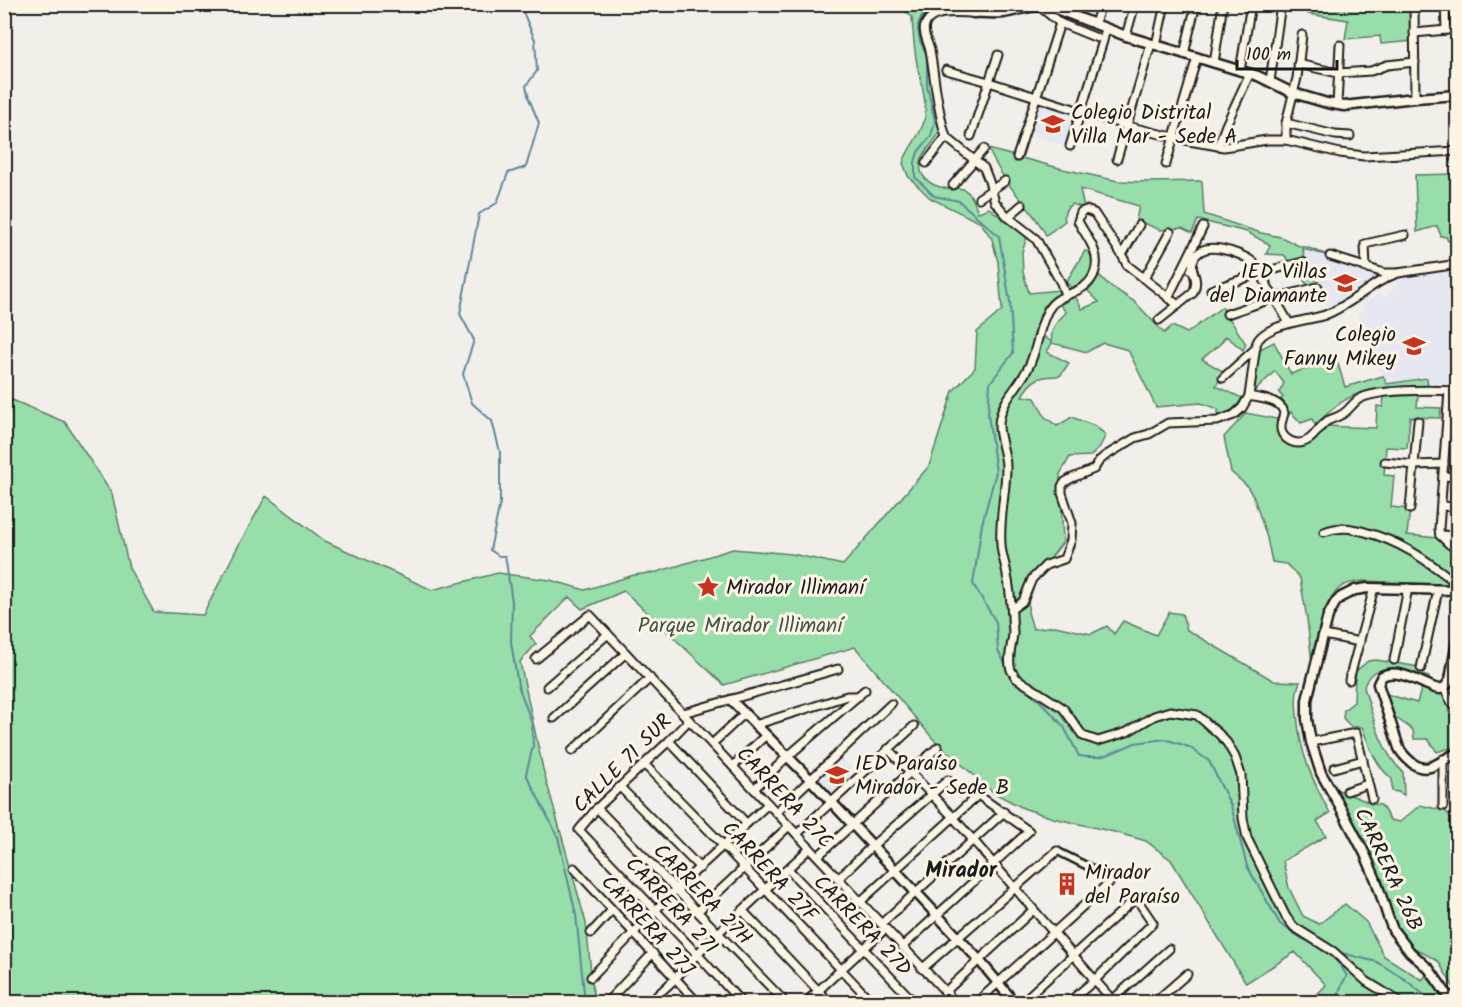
<svg xmlns="http://www.w3.org/2000/svg" width="1462" height="1007" font-family="Kalam,sans-serif">
<style>
.built{fill:#e6e7f0}
.green{fill:#97deab;stroke:#5a7d64;stroke-width:1.5}
.lines{fill:none;stroke-linecap:round;stroke-linejoin:round}
.stream{stroke:#5d8798;stroke-width:2}
.pedestrian-casing{stroke:#1c1c1c;stroke-width:10}
.minor-casing{stroke:#1c1c1c;stroke-width:11}
.tertiary-casing{stroke:#1c1c1c;stroke-width:13}
.pedestrian{stroke:#fcf5e5;stroke-width:5}
.minor{stroke:#fcf5e5;stroke-width:7}
.tertiary{stroke:#fcf5e5;stroke-width:8}
.labels{text-anchor:middle;stroke-width:6;stroke-linejoin:round;paint-order:stroke}
.poi-label{font-size:21px;fill:#1c1c1c;stroke:#fcf5e5;text-anchor:start}
.park-label{font-size:21px;fill:#415647;stroke:#fcf5e5}
.street-label{font-size:21px;fill:#1c1c1c;stroke:#fcf5e5}
.neighbourhood-label{font-size:22px;font-weight:bold;fill:#1c1c1c;stroke:#fcf5e5}
</style>
<rect width="100%" height="100%" fill="#f2efea"/>
<filter id="ink" filterUnits="userSpaceOnUse"><feTurbulence type="fractalNoise" baseFrequency=".0167" numOctaves="2"/><feDisplacementMap in="SourceGraphic" scale="12" xChannelSelector="R" yChannelSelector="G"/><feConvolveMatrix kernelMatrix="1 2 1 2 8 2 1 2 1" color-interpolation-filters="sRGB"/></filter>
<g filter="url(#ink)">
<!-- built -->
<g class="built">
<path d="M1039 102 1077 113 1067 146 1029 134Z"/>
<path d="M1303 248 1375 272 1384 273 1349 299 1328 310 1321 289 1304 258Z"/>
<path d="M1456 269 1458 281 1457 388 1428 387 1427 378 1386 384 1357 315 1364 309 1361 305 1379 294 1386 297 1397 284 1396 278Z"/>
<path d="M840 755 856 773 832 793 818 776Z"/>
</g>
<!-- green -->
<g class="green">
<path d="M898 5H966L967 9C950 9 932 6 923 23L940 131C936 141 926 148 922 159 916 175 929 185 944 188 950 190 957 187 963 189 972 193 975 204 978 212L989 208 1027 237 1022 252 1023 272 1029 293 1059 290V294C1039 307 1041 310 1037 332L1052 342C1049 329 1058 321 1066 312L1060 305 1075 296 1082 309 1099 302 1087 290 1092 287 1099 275 1109 285 1135 302 1164 333 1172 326 1187 333 1222 307 1246 344 1243 350 1226 336 1220 344 1202 359 1224 372 1216 386 1242 398C1237 408 1229 413 1218 416V409L1201 403 1156 407 1128 350 1103 343 1087 352 1052 343 1047 352 1069 363 1060 376C1040 376 1032 378 1022 396L1035 398 1045 417 1057 426 1072 417 1095 426 1106 435 1099 448 1091 456 1070 457 1060 474 1063 542 1053 555 1033 577 1029 592 1028 612 1033 629 1055 626 1091 634 1107 626 1114 634 1123 621 1156 635 1169 612 1182 614 1187 630 1274 681 1300 682C1295 693 1296 704 1297 715 1300 753 1312 780 1330 813L1317 821 1326 836 1283 861 1289 888 1303 916 1319 924 1345 904 1366 922 1384 956 1422 980 1428 973 1452 1002H1311V1001L1326 985 1295 952 1246 983 1171 860 1146 841 1114 832 1053 818 1023 808 994 793 935 741 855 647 724 685 624 591 582 609 569 597 530 636 536 644 520 662 543 769 586 923 594 1002H5L4 408 12 400 65 422 112 494 129 568 154 612 203 615 236 550 266 496 325 541 432 590 498 573 550 580 585 590 634 575 657 572 733 549 792 554 843 565 929 466 953 391 975 368 977 332 1002 310 998 262 992 239 981 223 930 198 908 176 903 163C908 146 923 134 925 116 927 99 920 81 917 64 914 49 913 33 912 17Z"/>
<path d="M1308 5H1414V41L1381 44 1380 36 1345 39 1348 20 1308 14Z"/>
<path d="M988 149 1063 169 1118 181 1150 182 1202 181 1204 214 1261 233 1281 237 1301 247H1306L1330 256 1303 249 1304 258 1321 289 1313 292 1284 255 1266 254 1270 245 1247 232 1198 220 1192 233 1182 228 1160 230 1136 220 1139 206 1080 189 1084 208 1072 204C1065 208 1063 213 1065 221L1046 235C1036 215 1020 200 1007 182 1000 172 994 161 988 149Z"/>
<path d="M1457 174V225L1451 226 1454 241H1448L1446 237 1441 236 1437 226 1417 232 1415 175Z"/>
<path d="M1085 251 1092 253C1095 270 1088 282 1072 289L1066 282Z"/>
<path d="M1274 342 1291 374 1308 368 1304 359 1316 356 1320 361 1336 357 1345 387 1383 376 1387 384 1427 378 1428 387 1367 391C1345 396 1331 410 1315 425L1312 419 1301 423 1291 412 1286 419 1287 407 1281 399 1283 397 1279 393 1284 383 1275 371 1256 390 1254 387 1256 354 1262 348Z"/>
<path d="M1418 395 1417 407 1441 408 1440 418 1410 417 1407 448 1386 447 1384 475 1394 476 1391 507 1410 509 1407 535 1438 538 1457 554V585L1364 581C1356 582 1347 582 1341 587 1322 600 1317 641 1312 663L1307 619 1300 578 1286 564 1272 562 1267 538 1254 498 1247 486 1231 472 1224 437 1246 413 1277 419C1275 432 1285 453 1302 445 1310 442 1318 432 1324 426L1376 428 1377 406 1383 407 1384 396Z"/>
<path d="M1376 660 1419 667V674L1429 677V682L1388 670C1375 669 1368 674 1364 687 1373 716 1380 751 1403 772L1404 795 1398 792 1392 791V779C1376 766 1369 746 1362 727H1351L1343 718 1344 710 1354 702 1355 672 1368 661Z"/>
<path d="M1421 689 1449 693 1450 695 1457 697V746L1437 752 1428 739H1414L1413 730 1396 718 1383 693 1417 703Z"/>
<path d="M1336 789 1373 804 1381 805 1390 820 1400 822 1420 805 1445 811 1457 823V990L1453 986 1438 961 1409 945 1395 925 1375 869Z"/>
</g>
<g class="lines">
<!-- stream -->
<g class="stream">
<path d="M527 4 523 12 535 40 537 71 526 86 529 99 539 123 526 167 508 173 497 203 479 214 460 314 474 340 463 374 472 403 492 421 500 452V503L490 550 499 556H505L506 561 512 602 511 642 518 685 532 724 533 746 526 774 558 837 576 915 585 1002"/>
<path d="M970 4 932 9 926 12 921 18 918 25V31L920 41 927 55V86L935 121 931 136 918 152 915 162V177L934 196 959 201 999 236 1010 302 1013 353 990 383 988 414 996 472 982 524 973 584 996 622 998 651 1007 667"/>
<path d="M1022 685 1045 706 1064 727 1079 756 1087 757H1098L1107 755 1135 743 1165 739 1189 747 1209 761 1231 806 1247 866 1280 924 1301 938 1315 944"/>
<path d="M1325 949 1340 965 1347 976C1342 983 1337 993 1339 1002"/>
<path d="M1338 952 1377 962 1403 978 1428 998 1430 1002"/>
</g>
<!-- pedestrian casing -->
<g class="pedestrian-casing">
<path id="pedestrian" d="M1057 851 1113 879"/>
</g>
<!-- minor casing -->
<g class="minor-casing">
<g id="minor">
<path d="M1414 4 1415 98"/>
<path d="M1445 4 1446 30"/>
<path d="M1039 6 1060 23 1097 38"/>
<path d="M1095 24 1101 4"/>
<path d="M1414 33 1458 29"/>
<path d="M1126 36 1135 4"/>
<path d="M1156 45 1165 4"/>
<path d="M1184 54 1196 4"/>
<path d="M1214 63 1223 4"/>
<path d="M1298 64 1338 73 1371 71 1387 65 1415 62"/>
<path d="M946 70 989 82 1127 126 1189 141 1224 147 1267 140H1286L1340 153 1364 156 1458 151"/>
<path d="M1240 71 1251 4"/>
<path d="M1270 81 1281 4"/>
<path d="M1337 105 1340 45"/>
<path d="M1286 123 1335 135 1350 136"/>
<path d="M971 136 998 55"/>
<path d="M946 137 984 168 989 181 995 202 1008 217 1036 239 1061 283 1065 295"/>
<path d="M946 137C937 109 935 79 930 50 928 42 921 31 926 23 934 9 959 13 973 13"/>
<path d="M1286 140V123L1297 78 1302 35"/>
<path d="M1070 146 1103 41 1106 28"/>
<path d="M1218 146 1226 125 1250 73"/>
<path d="M1017 157 1060 23"/>
<path d="M1117 159 1151 44"/>
<path d="M926 163 946 137"/>
<path d="M1166 164 1197 57"/>
<path d="M953 185 984 149"/>
<path d="M979 198 1005 181"/>
<path d="M1008 217 1022 205"/>
<path d="M1122 255 1139 225"/>
<path d="M1330 256 1384 273H1398L1458 264"/>
<path d="M1366 268 1365 244 1405 235"/>
<path d="M1193 271C1191 263 1194 255 1201 251 1214 243 1248 255 1257 266 1261 272 1264 280 1268 287 1275 299 1282 311 1289 323"/>
<path d="M1144 279 1170 232"/>
<path d="M1211 290 1260 273 1303 262"/>
<path d="M1168 298 1203 227"/>
<path d="M1178 305 1127 265 1122 255 1094 213 1086 210 1081 212 1078 221C1086 237 1101 252 1095 271 1088 296 1059 290 1048 310 1038 328 1038 348 1029 366 1021 384 1004 398 1000 417 996 434 1006 450 1006 467 1006 493 999 518 1001 544 1001 554 1006 565 1007 575 1010 588 1011 602 1012 616 1012 622 1013 628 1013 634 1012 645 1007 660 1011 670 1011 671 1016 677 1016 678L1063 708 1083 736 1098 741 1127 732 1154 716 1170 711 1197 715 1219 734 1227 743 1235 757 1241 775 1243 818 1247 838 1286 917 1294 927 1334 952 1366 981 1400 1002"/>
<path d="M1227 314 1274 298 1318 287"/>
<path d="M1159 320 1193 293C1197 284 1196 279 1193 271L1191 270"/>
<path d="M1223 378 1256 348"/>
<path d="M1249 396C1261 399 1281 399 1284 413 1283 418 1281 422 1281 426 1280 436 1290 443 1299 443 1313 442 1317 428 1327 421 1333 418 1339 417 1344 413 1350 409 1354 401 1361 398 1382 389 1434 390 1458 391"/>
<path d="M1385 462 1415 465 1444 464"/>
<path d="M1443 476 1458 477"/>
<path d="M1441 506 1458 507"/>
<path d="M1410 509 1418 421"/>
<path d="M1324 532C1339 526 1351 528 1365 532 1403 542 1427 561 1458 584"/>
<path d="M1440 535 1439 529 1449 391"/>
<path d="M1440 535 1449 544 1458 550"/>
<path d="M1440 535 1458 536"/>
<path d="M1012 609 1023 601 1032 579 1046 565 1064 559 1071 540 1072 523 1062 493V486L1065 482 1072 478 1094 469 1099 461 1105 456 1135 438 1149 434 1168 423 1217 421 1234 415 1242 408 1249 396 1256 345C1261 324 1308 321 1325 315 1352 305 1371 282 1398 273"/>
<path d="M1324 635 1360 642"/>
<path d="M536 659 590 615 955 1002"/>
<path d="M1394 660 1408 588"/>
<path d="M1421 668 1438 590"/>
<path d="M1349 680 1374 588"/>
<path d="M547 687 608 634"/>
<path d="M1444 688 1452 703 1458 707"/>
<path d="M683 713 838 669"/>
<path d="M554 718 626 653"/>
<path d="M689 720 669 741 597 808 579 830 697 954 741 1002"/>
<path d="M755 725 847 696H859"/>
<path d="M669 741 746 823"/>
<path d="M1311 742 1356 733 1372 799"/>
<path d="M712 744 744 714"/>
<path d="M888 749 953 817 1114 1002"/>
<path d="M572 751 650 678"/>
<path d="M1443 759V806"/>
<path d="M644 764 723 845 872 1002"/>
<path d="M733 766 766 735"/>
<path d="M1334 768 1363 760"/>
<path d="M620 787 700 868"/>
<path d="M754 789 787 757 865 690"/>
<path d="M1347 791 1368 784"/>
<path d="M597 808 785 1002"/>
<path d="M776 812 891 704"/>
<path d="M797 834 914 726"/>
<path d="M818 856 938 747"/>
<path d="M574 868 697 1002"/>
<path d="M788 869 914 1002"/>
<path d="M838 879 872 846 948 780"/>
<path d="M860 902 978 795 1029 831 902 947"/>
<path d="M698 911 789 826"/>
<path d="M743 911 829 1002"/>
<path d="M881 924 1004 812"/>
<path d="M591 933 612 910"/>
<path d="M922 969 1057 851"/>
<path d="M591 977 676 889 768 804"/>
<path d="M945 992 1033 910"/>
<path d="M607 1002 653 953"/>
<path d="M650 1002 675 979 697 954 718 933 810 848"/>
<path d="M806 1002 885 929"/>
<path d="M977 1002 1113 879"/>
<path d="M1022 1002 1136 898 1153 923 1095 980 1069 1002"/>
<path d="M1110 1002 1169 949"/>
<path d="M1155 1002 1187 974"/>
</g>
</g>
<!-- tertiary casing -->
<g class="tertiary-casing">
<g id="tertiary">
<path d="M972 4 973 13C983 12 993 14 1003 13 1022 10 1029 4 1051 7L1126 36 1258 76 1293 93 1327 103 1344 106 1415 98 1458 95"/>
<path d="M1458 636 1450 680 1445 687 1440 689 1435 688C1419 682 1398 668 1382 676L1378 684 1399 748C1402 754 1406 758 1412 763 1430 776 1440 759 1458 753"/>
<path d="M731 700 811 780 979 960 1014 1002"/>
<path d="M1455 1002 1446 993 1429 969 1410 952 1393 930 1388 917 1376 880 1365 854 1338 803 1321 773 1311 742 1307 719V700L1328 616 1335 603 1341 597 1355 590 1368 588 1458 590"/>
</g>
</g>
<!-- pedestrian -->
<use href="#pedestrian" class="pedestrian"/>
<!-- minor -->
<use href="#minor" class="minor"/>
<!-- tertiary -->
<use href="#tertiary" class="tertiary"/>
</g>
</g>
<!-- icons -->
<defs>
<g id="school-bare" transform="scale(1.8)"><path d="M0-5L7-2L0 1L-7-2ZM-4 1L0 2.5L4 1V4Q0 6-4 4Z" fill="#c8321e" stroke="#fcf5e5" stroke-width="2.5" paint-order="stroke"/></g>
<g id="sight-bare" transform="scale(1.8)"><path d="M0-6L1.8-2.2L6-1.7L2.9 1.2L3.7 5.4L0 3.3L-3.7 5.4L-2.9 1.2L-6-1.7L-1.8-2.2Z" fill="#c8321e" stroke="#fcf5e5" stroke-width="2.5" paint-order="stroke"/></g>
<g id="building-bare" transform="scale(1.8)"><path d="M-4-6H4V6H1V3H-1V6H-4ZM-2.5-4.3h1.7v1.8h-1.7ZM.8-4.3h1.7v1.8H.8ZM-2.5-1h1.7V.8h-1.7ZM.8-1h1.7V.8H.8Z" fill="#c8321e" stroke="#fcf5e5" stroke-width="2.5" paint-order="stroke"/></g>
</defs>
<g fill-rule="evenodd">
<use href="#school-bare" x="1053" y="124"/>
<use href="#school-bare" x="1345" y="283"/>
<use href="#school-bare" x="1414" y="346"/>
<use href="#sight-bare" x="708" y="587"/>
<use href="#school-bare" x="837" y="775"/>
<use href="#building-bare" x="1067" y="884"/>
</g>
<g class="labels">
<!-- poi labels -->
<g class="poi-label">
<text x="1071" y="119">Colegio Distrital<tspan x="1071" dy="24">Villa Mar - Sede A</tspan></text>
<text x="1327" y="278" text-anchor="end">IED Villas<tspan x="1327" dy="24">del Diamante</tspan></text>
<text x="1396" y="341" text-anchor="end">Colegio<tspan x="1396" dy="24">Fanny Mikey</tspan></text>
<text x="726" y="594">Mirador Illimaní</text>
<text x="855" y="770">IED Paraíso<tspan x="855" dy="24">Mirador - Sede B</tspan></text>
<text x="1085" y="879">Mirador<tspan x="1085" dy="24">del Paraíso</tspan></text>
</g>
<!-- park labels -->
<g class="park-label">
<text x="740" y="632">Parque Mirador Illimaní</text>
</g>
<!-- street labels -->
<g class="street-label">
<text transform="translate(622 763) rotate(-45)" y="7">CALLE 71 SUR</text>
<text transform="translate(785 797) rotate(47)" y="7">CARRERA 27C</text>
<text transform="translate(1389 869) rotate(65)" y="7">CARRERA 26B</text>
<text transform="translate(770 871) rotate(47)" y="7">CARRERA 27F</text>
<text transform="translate(703 894) rotate(46)" y="7">CARRERA 27H</text>
<text transform="translate(672 905) rotate(47)" y="7">CARRERA 27I</text>
<text transform="translate(648 925) rotate(48)" y="7">CARRERA 27J</text>
<text transform="translate(863 925) rotate(46)" y="7">CARRERA 27D</text>
</g>
<!-- neighbourhood labels -->
<g class="neighbourhood-label">
<text x="961" y="877">Mirador</text>
</g>
</g>
<!-- margin -->
<rect width="1462" height="1007" fill="none" stroke="#fcf5e5" stroke-width="24"/>
<rect x="12" y="12" width="1438" height="983" fill="none" stroke="#1c1c1c" stroke-width="2" filter="url(#ink)"/>
<!-- scale -->
<path d="M1237 60v9h100v-9" fill="none" stroke="#1c1c1c" stroke-width="3"/>
<text x="1246" y="60" font-size="18" fill="#1c1c1c" stroke="#fcf5e5" stroke-width="4.5" paint-order="stroke">100 m</text>
</svg>
